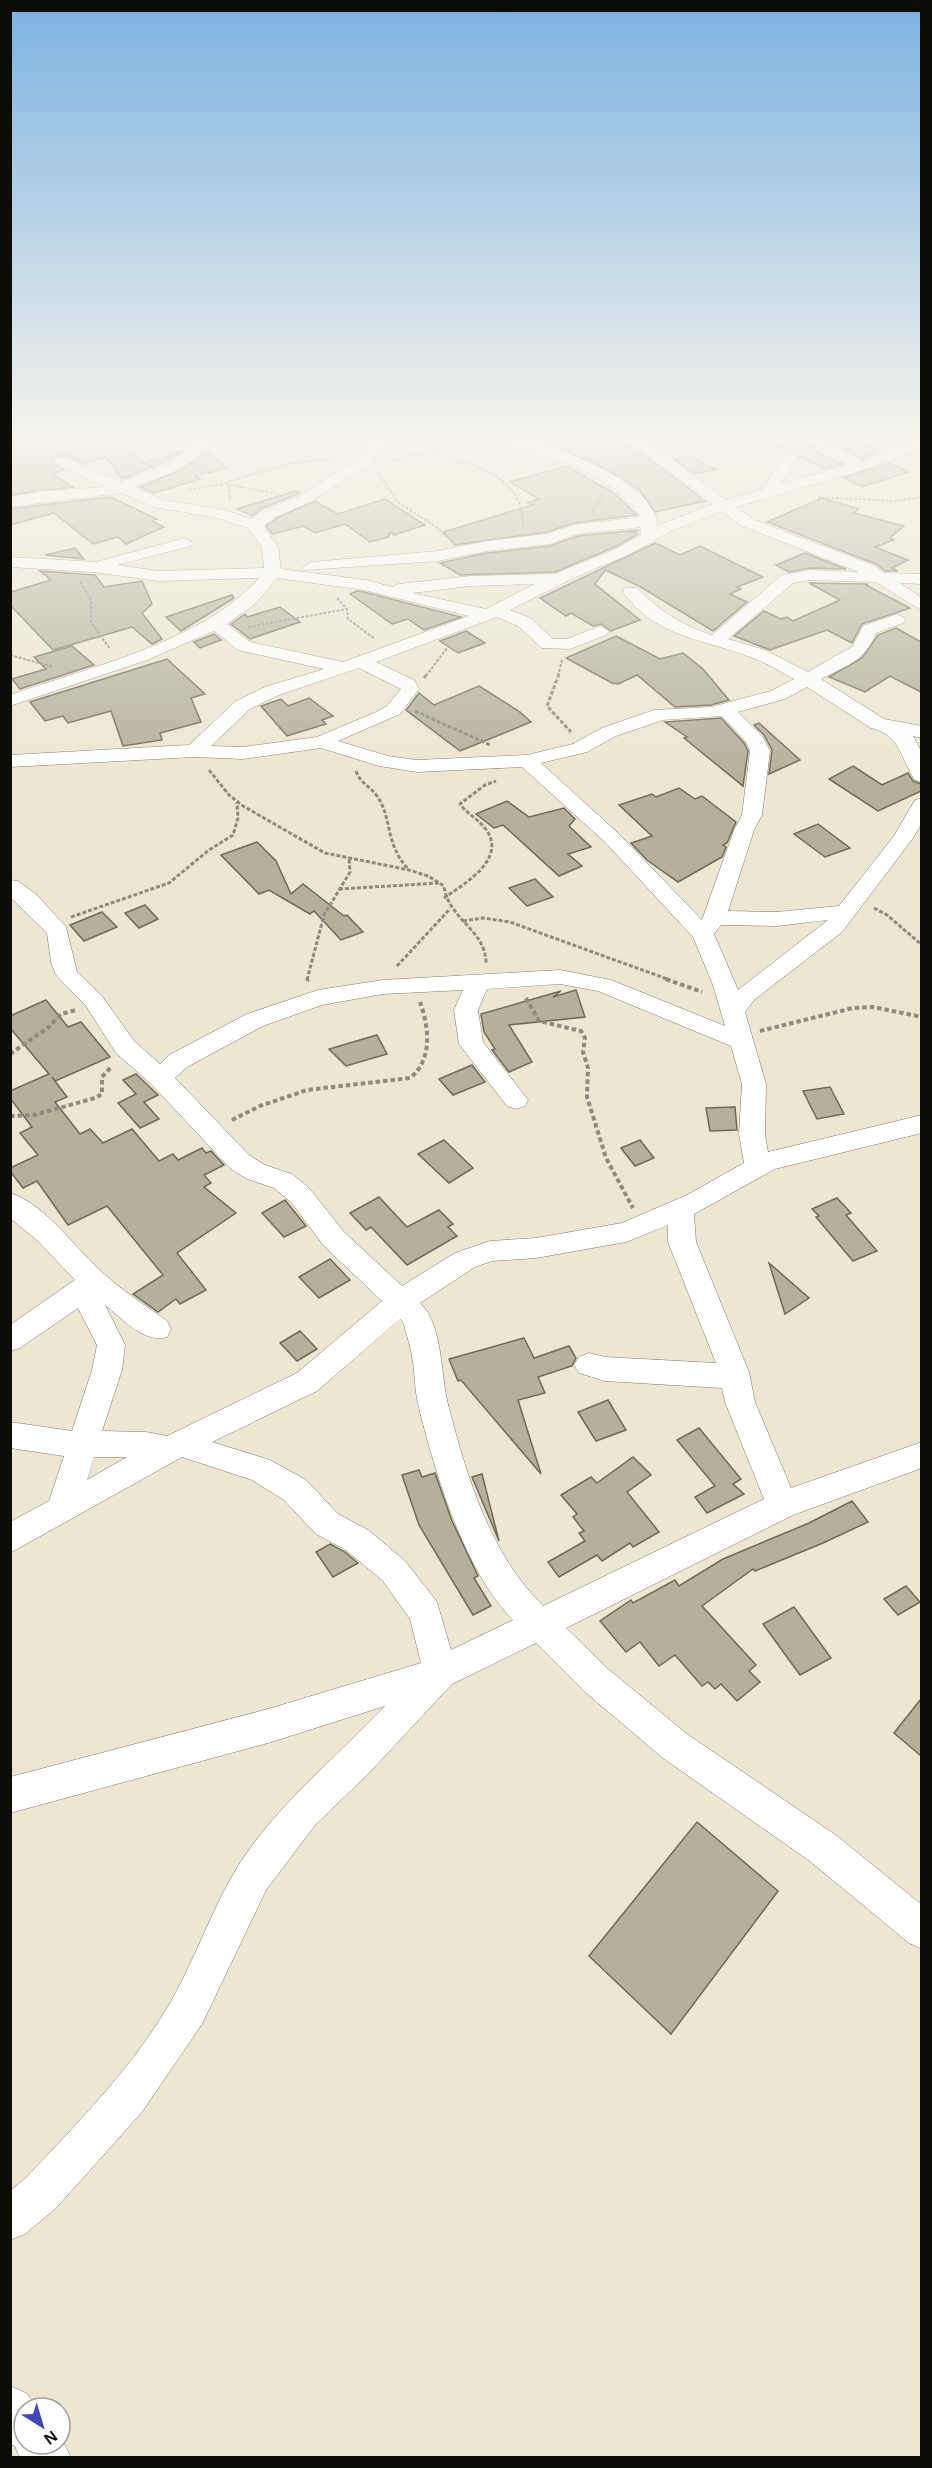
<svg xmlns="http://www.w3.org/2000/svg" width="932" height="2468" font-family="Helvetica,sans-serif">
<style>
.building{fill:#b5b09c;stroke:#6f6a58;stroke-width:1.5}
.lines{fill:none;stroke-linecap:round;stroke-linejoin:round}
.minor-casing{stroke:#7f7a67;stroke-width:1}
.path-far2{stroke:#8e8a7c;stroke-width:2;stroke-dasharray:3 1.5;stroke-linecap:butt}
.path-far1{stroke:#8e8a7c;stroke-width:3;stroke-dasharray:4 2;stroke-linecap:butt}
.path{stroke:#8e8a7c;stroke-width:4;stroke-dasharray:4.5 3;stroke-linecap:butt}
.minor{fill:#fff;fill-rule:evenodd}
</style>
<rect width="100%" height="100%" fill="#ece6d2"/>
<!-- building -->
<g class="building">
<path d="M43 434 59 444 89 434H106L144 463 183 451 164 462 122 479 106 457 84 464 67 456H56L52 462 64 470 52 474 73 487 10 495V441Z"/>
<path d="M532 434H602L647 457 705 501 655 512 640 491 619 476Z"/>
<path d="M839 434 879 449 871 452 875 454 862 459 821 436Z"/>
<path d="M801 438 818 453 842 464 825 469 777 446Z"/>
<path d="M207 452 227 468 195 476 200 479 154 493 140 487 181 470Z"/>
<path d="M689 455 717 470 694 474 672 457 676 459Z"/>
<path d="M891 463 908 472 862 487 843 478Z"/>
<path d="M566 466 614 493 637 515 574 523 547 532 455 545 443 532 533 505 528 503 539 499 510 482Z"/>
<path d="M295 491 300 493 263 508 252 516 237 509Z"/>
<path d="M110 497 157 519 152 521 164 527 126 544 118 537 93 544 54 513 10 525V509Z"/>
<path d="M822 498 859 509 854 513 904 526 890 538 894 540 875 547 908 560 892 568 898 571H885L876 564 767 522Z"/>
<path d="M385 499 425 525 394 535 391 532 388 537 370 542 345 524 315 533 304 526 272 534 266 526 277 518 315 501 338 514Z"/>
<path d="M639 530 633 532 638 534 617 546 555 572 460 575 440 563 487 553 550 546 578 536Z"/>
<path d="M655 543 680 555 700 546 763 577 737 587 741 589 730 594 747 602 713 631 639 586 605 570 595 584 640 620 611 631 601 624 593 626 571 613 566 616 540 598Z"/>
<path d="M75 548 84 559 45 555Z"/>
<path d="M805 553 846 569 810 568 789 572 776 565Z"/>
<path d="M40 571 95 575 104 587 142 581 152 604 142 613 162 639 152 644 132 627 53 650 11 606V592L51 580Z"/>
<path d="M809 583 868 584 866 585 910 608 862 624 852 643 827 630 770 650 734 636 764 611 781 619 787 617 793 621 840 600Z"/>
<path d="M357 591 364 592 461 617 424 630 408 619 392 624 350 594Z"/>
<path d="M232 595 234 598 181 631 166 617Z"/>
<path d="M280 607 300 622 250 639 231 624 245 614 247 617Z"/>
<path d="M896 628 921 642V692L890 676 865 692 829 677 862 658 878 635Z"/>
<path d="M466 631 485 643 458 653 440 641Z"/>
<path d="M214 634 221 640 200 648 194 642Z"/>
<path d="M616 636 660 659 683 653 703 669 729 700 711 705 675 707 637 675 618 684 612 683 566 658Z"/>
<path d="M72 646 94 665 20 689 12 679 46 669 34 657Z"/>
<path d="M167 659 205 694 191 698 201 722 160 733 162 740 123 746 111 711 68 723 63 716 45 721 30 702Z"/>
<path d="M479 686 520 712 531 722 460 751 406 710 419 693 434 705Z"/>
<path d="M309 698 333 716 322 720 326 724 287 736 261 706 281 699 288 706Z"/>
<path d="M721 718 744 743 748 751 743 786 684 738 687 737 665 722Z"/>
<path d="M759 723 800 760 769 774 772 750 764 735 754 725Z"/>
<path d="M853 766 882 785 908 773 913 781 921 784V791L878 811 829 779Z"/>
<path d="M679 788 695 799 702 796 736 822 727 843 723 845 726 847 722 857 678 882 647 860 631 843 652 836 619 805 652 794 656 797Z"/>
<path d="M507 801 529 817 564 808 575 819 569 826 591 847 568 854 582 866 559 876 503 825 494 828 476 814Z"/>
<path d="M818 824 850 848 825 857 794 834Z"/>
<path d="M257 842 276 861 291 894 303 884 344 916 347 915 363 932 341 940 314 911 310 914 269 890 259 894 221 855Z"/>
<path d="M535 879 553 897 527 906 509 888Z"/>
<path d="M145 905 158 919 139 928 125 913Z"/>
<path d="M102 912 117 927 84 941 70 925Z"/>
<path d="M576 990 585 1017 509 1025 532 1062 509 1072 492 1050 495 1049 484 1032 481 1014 561 991 553 997Z"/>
<path d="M46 1000 68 1027 81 1022 110 1057 55 1081 52 1077 67 1097 55 1102 80 1134 90 1129 103 1143 132 1129 159 1161 173 1154 178 1160 202 1148 206 1153 211 1151 224 1165 204 1175 211 1183 204 1187 236 1213 177 1253 206 1290 180 1304 176 1299 158 1312 133 1294 163 1275 107 1206 68 1225 37 1181 23 1188 10 1171V1168L38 1155 20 1133 32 1127 10 1098V1091L49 1074 10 1028V1016Z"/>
<path d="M377 1035 387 1054 346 1066 329 1049Z"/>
<path d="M472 1065 485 1082 453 1095 439 1079Z"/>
<path d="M136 1074 158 1095 144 1102 159 1119 140 1128 118 1103 136 1094 123 1080Z"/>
<path d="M830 1087 844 1114 817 1119 803 1091Z"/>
<path d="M735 1107 737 1130 710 1131 706 1108Z"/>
<path d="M444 1140 473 1168 449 1183 418 1154Z"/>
<path d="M640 1140 654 1158 635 1166 621 1148Z"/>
<path d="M379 1197 407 1227 439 1210 453 1224 448 1227 457 1236 407 1265 371 1227 366 1230 350 1213Z"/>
<path d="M837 1198 851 1213 846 1215 877 1251 853 1261 816 1217 819 1216 812 1209Z"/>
<path d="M285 1200 306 1226 284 1237 262 1213Z"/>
<path d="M330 1259 350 1280 319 1298 299 1277Z"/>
<path d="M769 1263 809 1298 785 1314Z"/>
<path d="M300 1331 317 1349 297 1361 280 1343Z"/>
<path d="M524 1338 534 1358 569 1346 576 1358 572 1366 538 1377 545 1393 518 1400 541 1474 461 1380 458 1381 449 1359Z"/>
<path d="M608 1400 626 1430 596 1441 578 1412Z"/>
<path d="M699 1428 741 1479 733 1484 744 1494 707 1513 695 1497 715 1486 677 1440Z"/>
<path d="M633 1457 651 1475 627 1492 659 1532 633 1547 630 1543 602 1561 597 1555 559 1577 548 1562 585 1541 579 1533 584 1531 573 1517 577 1514 561 1495 591 1477 597 1483Z"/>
<path d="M419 1470 422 1477 435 1473 452 1521 478 1576 474 1578 491 1606 473 1615 419 1525 402 1475Z"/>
<path d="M482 1474 499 1541 472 1477Z"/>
<path d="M852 1501 868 1522 823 1543 755 1571 753 1569 702 1606 756 1665 749 1671 760 1682 737 1701 721 1684 715 1689 708 1682 702 1686 675 1655 659 1666 640 1642 626 1652 600 1621 631 1600 633 1603 675 1580 679 1586 723 1559 809 1523Z"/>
<path d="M330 1544 345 1552 358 1563 333 1577 316 1552Z"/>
<path d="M906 1586 920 1602 898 1615 884 1599Z"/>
<path d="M794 1607 831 1658 800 1675 763 1624Z"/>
<path d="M921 1699V1756L894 1733Z"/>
<path d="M697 1822 778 1891 671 2034 589 1956Z"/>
</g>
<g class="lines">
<!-- minor casing -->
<g class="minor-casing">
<g id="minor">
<path d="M196 434H210C205 466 160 476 134 487L163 500 221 509 252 519 264 510 296 498 360 458 376 434H390L380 453 370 464 306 504 276 516 263 526 278 547 281 569 366 580 392 587 399 584 471 576 555 574 618 548 641 535V527L577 534 550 544 487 551 438 561 305 570 303 567 311 562 438 551 487 541 547 534 574 525 641 517C612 476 563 461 517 448 505 445 486 442 477 434 485 434 493 433 500 434 539 439 657 480 657 526L713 504 620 434H637L726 500 763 489 785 455H795L797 458 781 484 848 465 819 451 799 434H815L829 445 862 461 922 440V449L866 469 736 507 754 520 875 566 884 573 922 574V584L900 583 922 598V611L876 582 810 580 793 583 728 639 765 650 808 672 853 646 863 626 897 614 906 619 903 623 876 633C864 662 847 665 821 679L884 719 922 726V738L913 736 922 753V782L915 780C900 758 901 735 871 728L807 687 785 699 738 712 762 736 770 751 762 815 754 830 728 911 777 912 839 906 894 836 915 800 922 798V823L913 838 842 932 754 1000 745 1012 766 1084 765 1134 768 1152 922 1115V1133L775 1169 694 1214 696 1242 749 1372 755 1402 791 1488 922 1442V1468L793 1515 566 1628 608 1669 687 1734 837 1836 922 1905V1949L909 1943 811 1862 663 1758 584 1691 536 1643 452 1684 368 1774 316 1824 266 1890 202 2024 142 2112 56 2208 25 2234 10 2240V2191L26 2178C79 2121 137 2064 175 1994 198 1952 214 1904 240 1863 279 1803 336 1758 385 1706L268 1743 10 1813V1777L268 1709 421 1663 410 1619 383 1581 346 1550 316 1534 284 1500 252 1480 182 1457 10 1553V1522L49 1501 64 1456 10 1448V1422L72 1431 92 1370 97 1345 78 1308 20 1348 10 1351V1325L75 1280 38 1241 10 1218V1193C46 1204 76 1250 104 1274 123 1291 146 1306 167 1321L171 1329 167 1337C144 1344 122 1318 105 1305L125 1345 122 1370 102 1431 146 1432 167 1436 297 1373 382 1301 324 1246 291 1202 274 1188 247 1179 231 1169 151 1084 116 1053 86 1006 56 975 51 962 47 933 10 897V880L18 881 37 895 66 927 77 972 102 996 134 1041 160 1064 169 1055 247 1014 318 990 383 980 560 970 611 980 725 1026 713 985 693 937 605 842 522 767 417 772 379 766 321 748 243 759 194 757 10 767V755L189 745 236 701 265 687 324 669 238 650 214 631 147 660 10 706V695C90 667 202 642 259 578L158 581 93 572 10 567V557L96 562 185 538 193 543 191 546 117 565 158 571 264 568 262 547 248 528 218 518 154 507 121 493 10 507V497L42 491 107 487 56 464 54 461 56 458H66L121 482C144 472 191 461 196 434ZM722 511 742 526 859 572 810 570 782 575 712 635C683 626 658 610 637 588H625L623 592C656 639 706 639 753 658 767 663 781 672 794 679L771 691 711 707 654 710 602 728 573 744 527 755 417 760 388 756 338 741 400 714 419 689 414 680 376 662 497 617 518 626 542 648 570 649 606 635 609 631 600 626 567 639H553L530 618 510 610 578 576 630 554 671 531ZM277 578 364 590 469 616 343 662 250 642 227 624 255 604ZM535 584 486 609 412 593 471 586ZM359 668 401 689 387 706 376 712 317 737 243 747 211 746 250 709 279 695ZM722 716 746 742 750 751 742 815 734 830 702 920 619 834 541 763 587 752 616 736 663 720ZM828 920 738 990 714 934 721 925 777 926ZM560 984 598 991 731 1046 742 1084 739 1134 744 1163 687 1195 622 1223 536 1238 490 1241 455 1253 402 1286 344 1232 309 1188 292 1174 265 1165 249 1155 175 1078 187 1067 263 1026 322 1005 383 994 463 990 454 1010 459 1044 507 1106 516 1109 525 1106 528 1100 483 1042 478 1010 487 989ZM668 1225V1242L716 1363 605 1357 589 1353 579 1357 574 1365 579 1373 605 1381 722 1388 725 1402 764 1499 543 1606C491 1555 467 1478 449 1408 440 1377 444 1326 420 1303L475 1267 492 1261 536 1258 626 1242ZM400 1319 403 1322C407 1335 411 1349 413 1362 415 1377 415 1393 419 1408 435 1473 465 1572 513 1620L451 1650 437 1602 405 1561 368 1530 338 1514 306 1480 270 1460 212 1442 317 1391ZM94 1457H127L87 1480Z"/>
<path d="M10 2386 26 2393 38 2408H24V2444H60V2436L71 2458H20L15 2446 10 2444Z"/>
</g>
</g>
<!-- path-far2 -->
<g class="path-far2">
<path d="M219 442 264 434"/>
<path d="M576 444 610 438"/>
<path d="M10 445 31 434"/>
<path d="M682 452 723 443 732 434"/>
<path d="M392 453 423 454 473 444"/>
<path d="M431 453C472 465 523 474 523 525"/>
<path d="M389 462 414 456"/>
<path d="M378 472 398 502 439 529 446 537"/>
<path d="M226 484 272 493"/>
<path d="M229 485 230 500"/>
<path d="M189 490 222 484 285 464 336 458"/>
<path d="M818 497 896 501 922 497"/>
<path d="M592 512 603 495"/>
<path d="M80 582 91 600V622L110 649"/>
<path d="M337 598 347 609 348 619 375 639"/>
<path d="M248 627 347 609"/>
<path d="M10 655 53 667"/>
<path d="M426 676 447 648"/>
<path d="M558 676 562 660"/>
</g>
<!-- path-far1 -->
<g class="path-far1">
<path d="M559 674 547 706 571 732"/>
<path d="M424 678 427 674"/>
<path d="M415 711 490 745"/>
<path d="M209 770 229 795 243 806 325 853 409 870 428 876 444 886C448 919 486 930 486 963"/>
<path d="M356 771C360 783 370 786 377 796 393 819 384 842 408 869"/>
<path d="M339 889 439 883"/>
<path d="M444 898C464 884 506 860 487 831 480 820 467 814 460 804L485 785 496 781"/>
<path d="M874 908 887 915 922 945"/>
<path d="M71 917 169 883 209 850 233 835 238 818 237 802"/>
<path d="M463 921 483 918 510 922 670 980"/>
<path d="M397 966 449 910"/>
<path d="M307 980 324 915 350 872 349 857"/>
</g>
<!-- path -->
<g class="path">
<path d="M666 979 702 992"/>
<path d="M307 981 308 979"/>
<path d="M526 998 539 1021 581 1031 585 1038 583 1052 588 1068 587 1097 606 1158 633 1208"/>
<path d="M760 1031 853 1008 873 1007 922 1017"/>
<path d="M10 1054 49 1027 61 1014 76 1010"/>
<path d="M10 1116 34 1115 95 1098 102 1094V1077L112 1066"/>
<path d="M232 1120 260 1106 307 1090 410 1078C433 1060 429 1027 420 1002"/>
</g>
<!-- minor -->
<use href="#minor" class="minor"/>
</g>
<!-- sky -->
<linearGradient id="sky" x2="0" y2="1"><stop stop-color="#7bb2e2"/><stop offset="0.56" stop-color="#f6f4eb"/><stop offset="1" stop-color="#f6f4eb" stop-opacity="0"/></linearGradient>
<rect width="932" height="780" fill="url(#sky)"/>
<!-- border -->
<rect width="932" height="2468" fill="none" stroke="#0e0c06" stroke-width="24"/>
<!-- north arrow -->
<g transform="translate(42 2426) rotate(143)"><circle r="28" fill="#ffffff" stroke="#9f9e9b" stroke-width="1.5"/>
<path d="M0-4.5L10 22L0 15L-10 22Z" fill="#4246bb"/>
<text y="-9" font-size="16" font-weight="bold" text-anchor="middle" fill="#0e0c06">N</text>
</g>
</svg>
